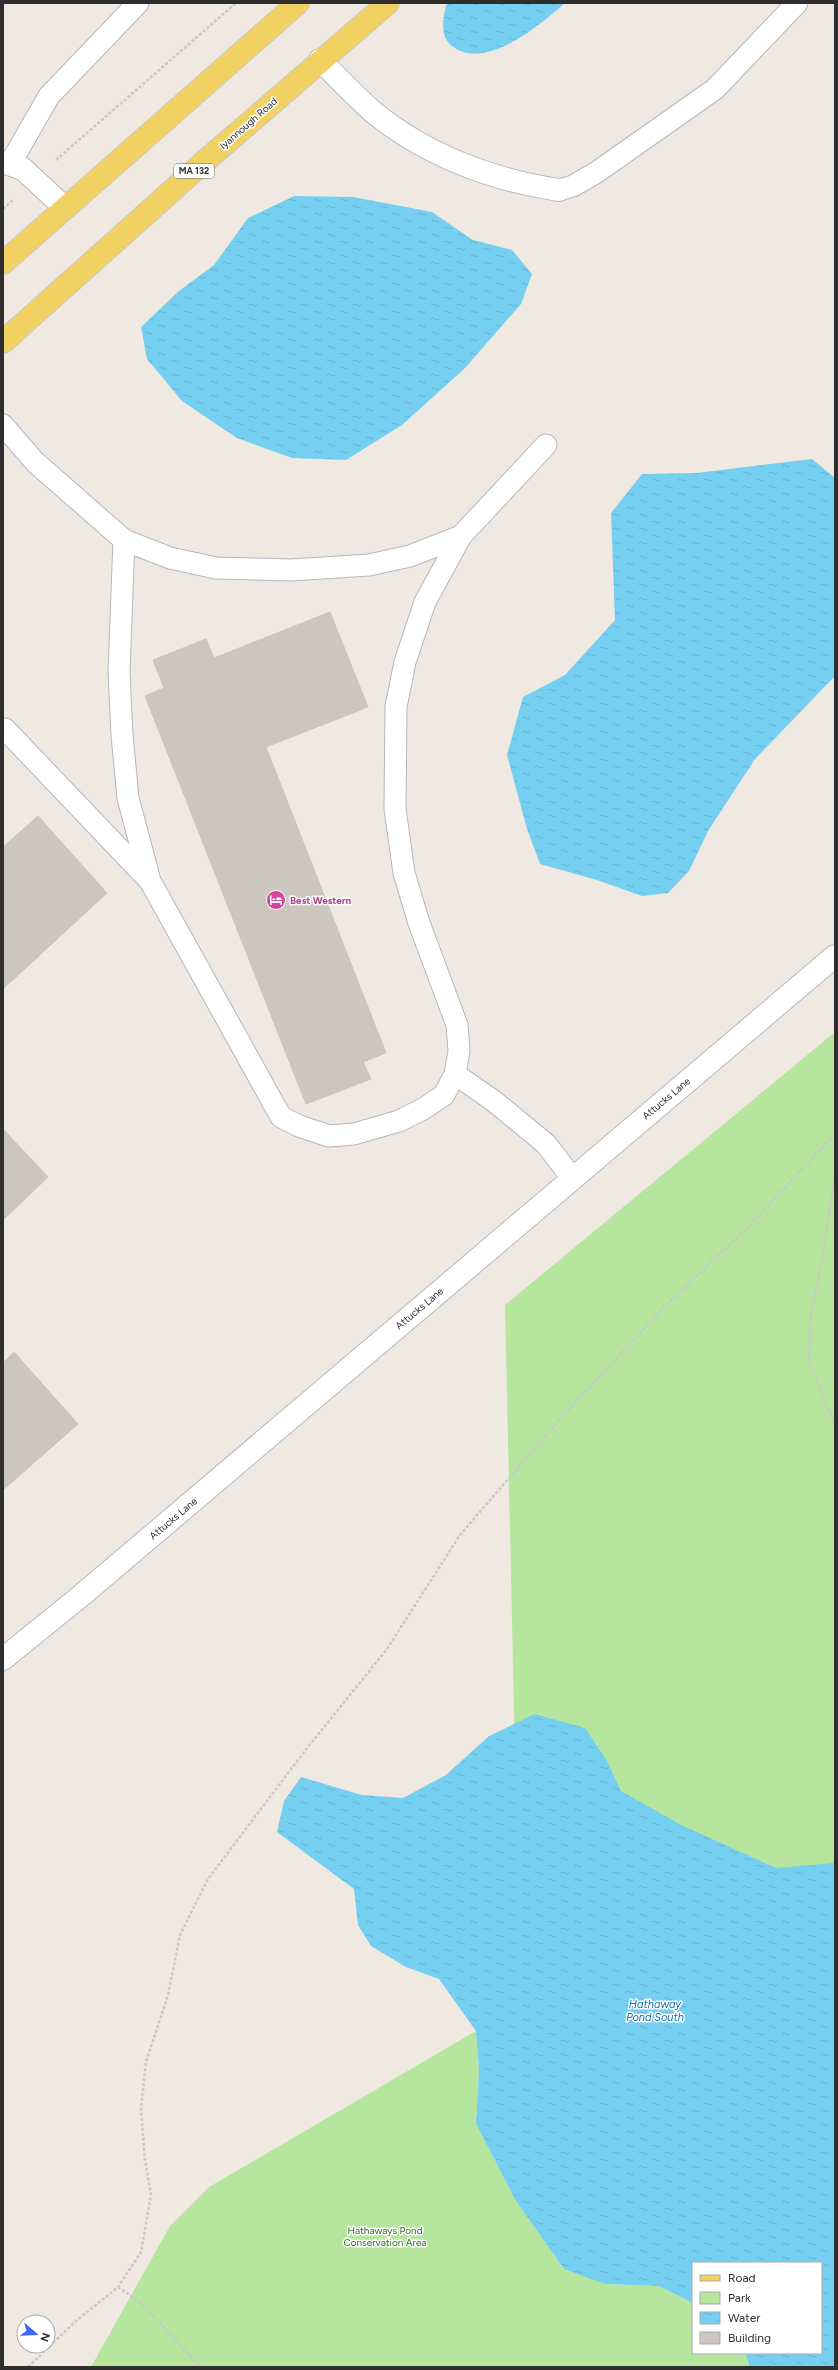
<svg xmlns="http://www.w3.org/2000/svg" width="838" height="2370" font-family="Figtree,sans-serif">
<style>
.park{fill:#b6e59e}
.water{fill:url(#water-ripples)}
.building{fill:#cbc7bf;stroke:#cbc5ba}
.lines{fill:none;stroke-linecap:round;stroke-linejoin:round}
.lane-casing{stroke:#b4b7c1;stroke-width:23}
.street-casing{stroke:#b4b7c1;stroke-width:24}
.primary-casing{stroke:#c9c9c9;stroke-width:24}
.path{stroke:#c9c9c9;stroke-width:2.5;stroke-dasharray:3 2;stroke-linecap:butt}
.lane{stroke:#fff;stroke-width:21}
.street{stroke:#fff;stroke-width:22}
.primary{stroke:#f2d163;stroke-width:22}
.labels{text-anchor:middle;stroke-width:3;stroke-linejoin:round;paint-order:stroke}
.shield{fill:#fff;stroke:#6d6d6d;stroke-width:1}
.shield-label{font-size:9px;font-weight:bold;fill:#2e2e2e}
.street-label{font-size:10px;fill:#2e2e2e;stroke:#fff}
.hotel-label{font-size:10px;font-weight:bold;fill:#b23c85;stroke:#fff;text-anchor:start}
.park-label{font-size:10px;fill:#2c6e1b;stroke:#fff}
.water-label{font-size:11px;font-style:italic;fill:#0d6fa3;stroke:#fff}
</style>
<defs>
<pattern id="water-ripples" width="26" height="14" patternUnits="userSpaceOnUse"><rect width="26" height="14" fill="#75cff0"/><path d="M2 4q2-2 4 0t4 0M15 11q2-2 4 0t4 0" fill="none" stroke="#66b2ce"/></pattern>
</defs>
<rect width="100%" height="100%" fill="#efe9e1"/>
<!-- park -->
<g class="park">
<path d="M835 1032V1871L792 1874 717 1857 515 1754 505 1305Z"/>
<path d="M476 2031 479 2070 476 2124 516 2201 564 2269 605 2284 659 2286 693 2303V2353H745L750 2367H91L170 2226 209 2187Z"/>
</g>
<!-- water -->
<g class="water">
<path d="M447 3H565C540 25 485 72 452 46 439 36 443 16 447 3Z"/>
<path d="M294 196 353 197 432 212 473 240 512 250 532 274 521 304 465 368 402 425 346 460 292 458 237 438 182 401 147 359 141 327 179 291 214 265 248 218Z"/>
<path d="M812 459 835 478V676L755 759 708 831 689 871 668 893 642 896 597 880 540 864 527 829 507 755 523 697 565 675 615 620 611 513 642 474 697 473Z"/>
<path d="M535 1714 585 1728 607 1761 621 1791 681 1825 776 1868 835 1863V2367H750L745 2353H821V2263H693V2303L659 2286 605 2284 564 2269 516 2201 476 2124 479 2070 476 2031 439 1979 406 1967 371 1946 358 1925 354 1889 277 1832 284 1801 301 1777 362 1795 403 1798 446 1775 489 1736Z"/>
</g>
<!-- building -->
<g class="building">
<path d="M330 612 368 707 266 747 386 1053 363 1062 371 1079 306 1104 145 696 164 688 153 660 206 639 214 658Z"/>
<path d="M38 816 107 893 3 989V847Z"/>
<path d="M3 1129 48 1177 3 1220Z"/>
<path d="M14 1352 78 1424 3 1490V1363Z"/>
</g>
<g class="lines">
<!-- lane casing -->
<g class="lane-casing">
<g id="lane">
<path d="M10 164 49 96 138 3"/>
<path d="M559 190 573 186 597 172 715 89 797 3"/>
<path d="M3 425 35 462 124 540 170 558 216 568 291 570 369 565 410 556 461 536 425 602 405 662 396 707 395 809 404 873 419 923 457 1025 459 1051 455 1074 444 1095 423 1109 399 1121 354 1134 329 1136 299 1126 281 1117 150 881 128 798 122 735 119 672 124 540"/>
<path d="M461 536 546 445"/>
<path d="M3 731 5 729 149 880"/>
<path d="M455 1074 495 1102 546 1144 572 1178"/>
</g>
</g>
<!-- street casing -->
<g class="street-casing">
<g id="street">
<path d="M320 60C337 77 354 95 372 111 425 155 492 180 559 190"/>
<path d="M3 162 23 169 64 207"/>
<path d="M3 1659 82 1595 835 956"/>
</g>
</g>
<!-- primary casing -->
<g class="primary-casing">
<g id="primary">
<path d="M3 263 298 3"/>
<path d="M3 342 204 162 388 3"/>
</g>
</g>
<!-- path -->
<g class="path">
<path d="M56 160 236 3"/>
<path d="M3 209 13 200"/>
<path d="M835 1174 821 1266 811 1313 809 1361 835 1425"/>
<path d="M118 2287 142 2304 201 2367"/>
<path d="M28 2367 76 2321 118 2287 141 2252 151 2195 145 2160 141 2109 146 2062 168 1995 180 1935 208 1879 304 1752 387 1649 460 1535 560 1419 665 1306 744 1231 835 1134"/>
</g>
<!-- lane -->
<use href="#lane" class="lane"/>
<!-- street -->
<use href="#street" class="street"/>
<!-- primary -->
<use href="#primary" class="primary"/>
</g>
<!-- icons -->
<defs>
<g id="hotel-disc" transform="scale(1)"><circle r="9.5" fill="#d1479c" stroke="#fff"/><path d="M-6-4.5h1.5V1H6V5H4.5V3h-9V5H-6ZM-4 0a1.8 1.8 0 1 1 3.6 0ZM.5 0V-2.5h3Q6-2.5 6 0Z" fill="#fff"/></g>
</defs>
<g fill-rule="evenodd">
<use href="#hotel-disc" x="276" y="900"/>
</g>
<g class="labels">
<!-- shield labels -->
<rect class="shield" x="174" y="164" width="40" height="14" rx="3"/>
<g class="shield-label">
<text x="194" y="174">MA 132</text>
</g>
<!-- street labels -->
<g class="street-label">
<text transform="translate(248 123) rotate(-41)" y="4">Iyannough Road</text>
<text transform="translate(666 1098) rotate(-40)" y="4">Attucks Lane</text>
<text transform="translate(419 1308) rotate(-40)" y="4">Attucks Lane</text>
<text transform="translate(173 1518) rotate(-40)" y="4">Attucks Lane</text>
</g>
<!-- hotel labels -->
<g class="hotel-label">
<text x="290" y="904">Best Western</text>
</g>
<!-- park labels -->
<g class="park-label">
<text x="385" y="2234">Hathaways Pond<tspan x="385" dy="12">Conservation Area</tspan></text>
</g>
<!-- water labels -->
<g class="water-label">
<text x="655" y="2008">Hathaway<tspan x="655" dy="13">Pond South</tspan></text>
</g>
</g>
<!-- border -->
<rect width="838" height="2370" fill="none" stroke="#2e2e2e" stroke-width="8"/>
<!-- legend -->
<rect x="692" y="2262" width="130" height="92" fill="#ffffff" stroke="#ababab"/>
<rect x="700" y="2275" width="20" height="6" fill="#f2d163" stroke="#ababab"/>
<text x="728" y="2282" font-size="12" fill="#2e2e2e">Road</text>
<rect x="700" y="2292" width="20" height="12" fill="#b6e59e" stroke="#ababab"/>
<text x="728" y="2302" font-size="12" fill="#2e2e2e">Park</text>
<rect x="700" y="2312" width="20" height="12" fill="url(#water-ripples)" stroke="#ababab"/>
<text x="728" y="2322" font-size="12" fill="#2e2e2e">Water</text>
<rect x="700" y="2332" width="20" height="12" fill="#cbc7bf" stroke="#ababab"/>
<text x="728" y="2342" font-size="12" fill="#2e2e2e">Building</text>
<!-- north arrow -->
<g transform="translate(36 2334) rotate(109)"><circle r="19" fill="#ffffff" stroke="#ababab"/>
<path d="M0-3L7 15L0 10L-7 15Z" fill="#4264fb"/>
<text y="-6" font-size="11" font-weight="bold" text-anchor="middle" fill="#2e2e2e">N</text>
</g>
</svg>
